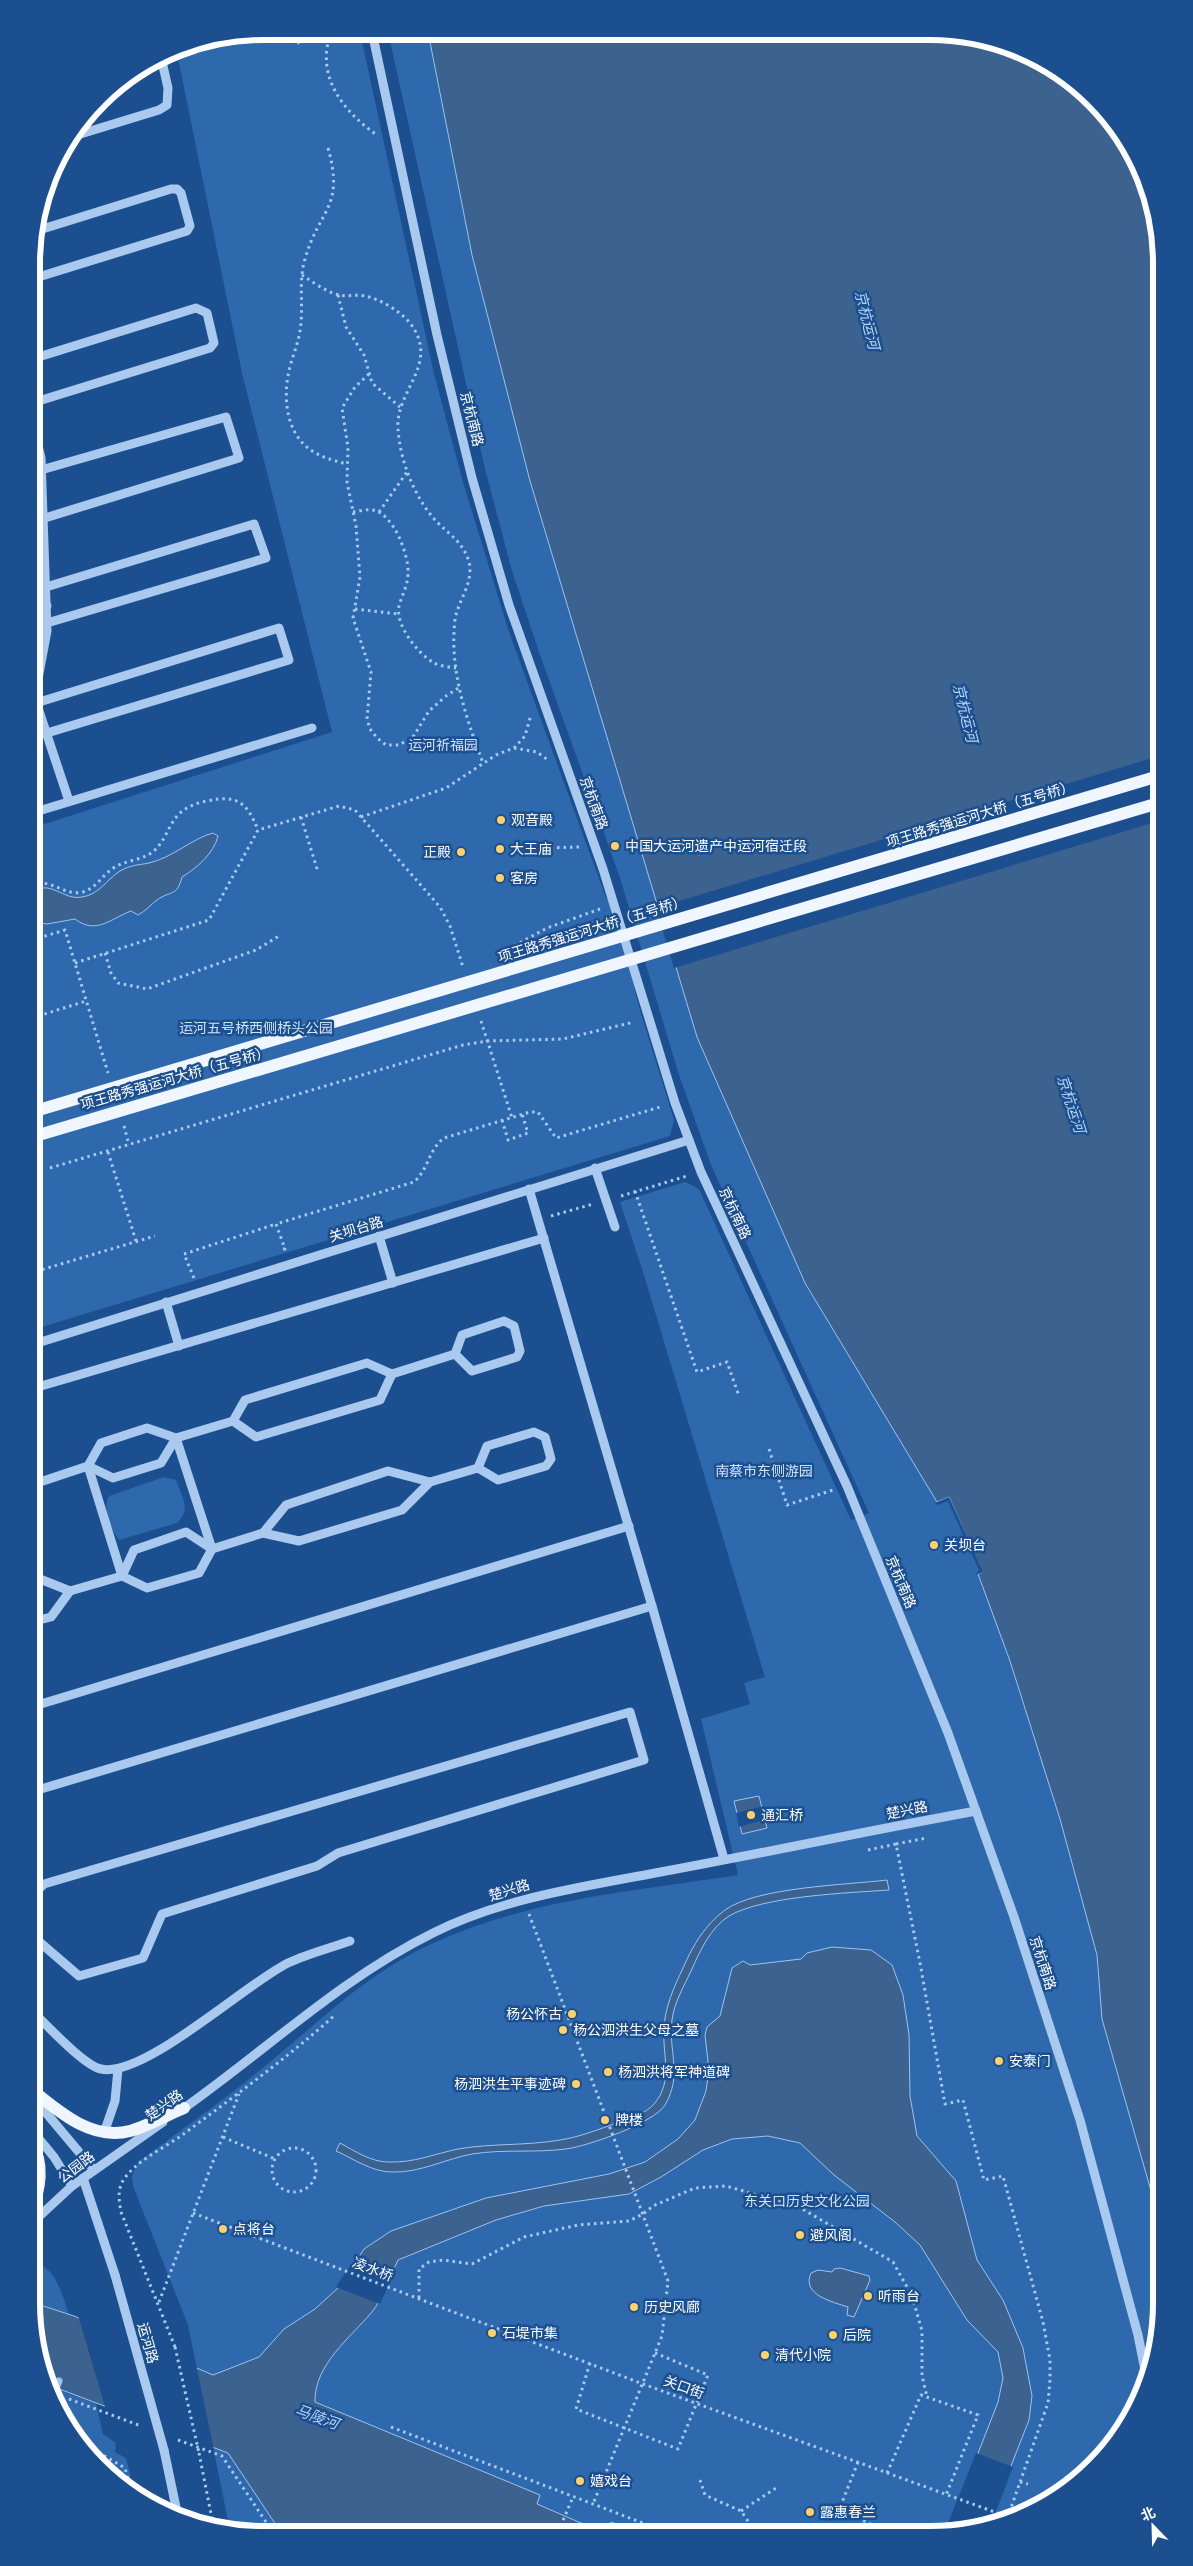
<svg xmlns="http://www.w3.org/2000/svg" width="1193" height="2566" font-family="'PT Sans Narrow','Noto Sans SC',sans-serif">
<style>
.green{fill:#2e69ad}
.water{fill:#3c6290;stroke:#9cc4f0}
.pier{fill:#1b4f8f}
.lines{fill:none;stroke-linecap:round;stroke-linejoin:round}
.stream{stroke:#9cc4f0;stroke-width:7}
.path{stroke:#a9c9ee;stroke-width:3;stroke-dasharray:2.5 4;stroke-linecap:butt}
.minor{stroke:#a9c9ee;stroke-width:9}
.major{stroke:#f0f6ff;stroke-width:12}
.path-bridge{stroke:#a9c9ee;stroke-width:3;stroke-dasharray:2.5 4;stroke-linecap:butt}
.minor-bridge{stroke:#a9c9ee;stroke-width:9}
.major-bridge{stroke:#f0f6ff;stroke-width:12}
.poi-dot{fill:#ffd166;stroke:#1b4f8f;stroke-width:2}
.labels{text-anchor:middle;stroke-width:5;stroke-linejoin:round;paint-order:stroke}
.street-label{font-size:14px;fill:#fff;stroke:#1b4f8f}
.park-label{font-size:14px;fill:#cfe3fa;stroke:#1b4f8f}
.poi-label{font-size:14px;fill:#fff;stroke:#1b4f8f;text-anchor:start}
.water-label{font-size:15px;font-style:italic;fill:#b5d3f5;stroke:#1b4f8f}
.rim{fill:none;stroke:#fff;stroke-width:6}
</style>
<rect width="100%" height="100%" fill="#1b4f8f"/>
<!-- green -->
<g class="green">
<path d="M263 31 360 32 434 374 463 482 509 632 606 898H612L639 1007 674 1120 670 1136 32 1330V828L332 732 242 373 176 48Z"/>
<path d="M388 32H428L472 255 530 481 697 1037 805 1283 937 1502 949 1497 983 1572 978 1574 1010 1661 1060 1819 1097 1955 1102 2019 1161 2226V2319L1144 2392 1105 2456 1059 2496 991 2527 930 2535 230 2530 188 2325 133 2186 132 2176 138 2162C178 2132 220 2103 259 2071 309 2031 358 1981 415 1952 515 1900 629 1892 738 1875L701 1719 750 1704 744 1683 765 1677 643 1272 620 1202 685 1182 699 1189 851 1520 869 1513 711 1165 678 1072 620 878 540 655 512 571 485 469Z"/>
<path d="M164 1477 176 1480C182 1497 192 1509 177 1523L119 1540C111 1529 102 1508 109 1496Z"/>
<path d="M36 2262C57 2270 62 2295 69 2314L31 2302V2263Z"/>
<path d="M49 2386 96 2403 103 2434 116 2443 115 2452 126 2458 135 2494 110 2477 70 2432Z"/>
</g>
<!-- water -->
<g class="water">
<path d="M428 32 975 36 1033 55 1083 89 1123 134 1154 202 1162 263 1161 2226 1102 2019 1097 1955 1060 1819 1010 1661 978 1574 982 1572 949 1497 937 1502 805 1283 697 1037 530 481 472 255Z"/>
<path d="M213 833 218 836C214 853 197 868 182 877 177 897 171 890 157 900 150 905 146 911 138 915L131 911C110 919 96 935 75 919L47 924 32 922V893C50 878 63 901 82 897 99 895 107 879 120 871 130 865 139 865 149 863 172 858 193 838 213 833Z"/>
<path d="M759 1796 767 1828 742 1834 734 1801Z"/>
<path d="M887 1880 889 1890C847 1893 763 1896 729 1916 710 1928 700 1951 691 1971 684 1986 674 2003 672 2020 668 2052 683 2074 665 2105 654 2123 588 2146 566 2149 535 2153 503 2149 472 2154 445 2159 420 2173 392 2172 372 2172 354 2159 336 2151L340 2143C355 2151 371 2162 388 2162 414 2163 434 2154 458 2149 492 2143 526 2146 560 2140 580 2137 599 2129 617 2123 629 2118 646 2114 654 2104 674 2081 662 2055 664 2028 665 2007 674 1987 683 1968 693 1945 705 1925 725 1910 757 1887 846 1885 887 1880Z"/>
<path d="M832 1947 871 1950 892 1965 903 1995 909 2035 910 2096 917 2136 956 2181 977 2260 1003 2300 1023 2348 1032 2396 1029 2420 987 2527 947 2533 998 2402 1003 2378 998 2352 967 2320 920 2245 895 2222 834 2175 800 2143 768 2136 732 2139 703 2150 661 2177 629 2194 544 2206 496 2220 398 2260C390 2277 383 2298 372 2312 350 2338 314 2365 315 2402L540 2495 537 2504 604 2533 611 2522 645 2533 280 2531 228 2453 49 2385 39 2364 31 2302 74 2316 213 2375 259 2357 284 2329 315 2309 339 2287 364 2249 391 2231 486 2198 609 2174 645 2162 678 2139 695 2120 706 2091 709 2070 705 2035 707 2027 720 2016 732 1968 743 1961 750 1965 801 1959 807 1953Z"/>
<path d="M840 2268 869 2276 870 2280 854 2317 847 2315 848 2307C833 2302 801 2295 811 2273L818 2270 832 2272 834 2269Z"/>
</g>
<!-- pier -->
<g class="pier">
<path d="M1162 755V820L674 968 656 908Z"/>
<path d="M949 1497 983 1572 975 1575 979 1570 948 1501 938 1505 935 1503Z"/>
<path d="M764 1806 767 1819 739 1827 736 1813Z"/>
<path d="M351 2264 391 2280 380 2304 336 2287Z"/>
<path d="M78 2315 196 2364 214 2450 106 2410Z"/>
<path d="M976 2453 1013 2467 990 2527 944 2533Z"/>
</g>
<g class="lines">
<!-- stream -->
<path class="stream" d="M53 2395 59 2381"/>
<!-- path -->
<g class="path">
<path d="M293 31 299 44"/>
<path d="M331 32C315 77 343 111 378 136"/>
<path d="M328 148C345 208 319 209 305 259 298 281 304 307 300 331 298 344 292 357 289 371 283 396 286 431 308 448 319 457 333 460 346 464"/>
<path d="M302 275C313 282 326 292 339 295 347 297 356 294 365 296 380 299 400 311 410 323 441 364 395 390 398 429 400 461 415 499 437 522 450 535 463 542 469 562 474 583 458 600 455 620 449 669 466 718 483 763"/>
<path d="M338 295 346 327 364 355 372 383 400 407"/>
<path d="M369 374 355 387 342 408 348 448 347 482 356 526 360 577 353 618 371 672 367 719 370 729 377 738 386 745H399L413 737 429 711 446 696 460 687"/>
<path d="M353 512C359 511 367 509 372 510 393 512 409 555 408 573 408 585 402 595 399 606 395 625 418 654 434 663 440 666 449 667 456 668"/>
<path d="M379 512 407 472"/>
<path d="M355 609 399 614"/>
<path d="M514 748 537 752 548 760"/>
<path d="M301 817 318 872"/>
<path d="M361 817 446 788 496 755 514 748 525 736 531 715"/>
<path d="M544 848 579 847"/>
<path d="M32 885C50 877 65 897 83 892 96 888 102 876 112 869 124 860 140 861 151 853 165 844 168 824 180 813 188 806 197 803 207 801 238 794 247 803 258 830"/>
<path d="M32 940 65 930 108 1073"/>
<path d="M503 952 547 928 600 909"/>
<path d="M105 953 111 973 118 983 147 989 256 950 279 936"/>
<path d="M75 963 209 920 258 830 339 806 355 810 440 907 450 926 463 967"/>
<path d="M32 1018 86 1001"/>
<path d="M481 1021 512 1118"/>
<path d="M502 1120 508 1140 528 1133 522 1114"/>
<path d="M124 1126 129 1145"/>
<path d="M108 1152 136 1241"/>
<path d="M50 1168 463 1045 488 1041 563 1039 634 1022"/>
<path d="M635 1191 697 1372 727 1362 739 1396"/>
<path d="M621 1196 687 1176"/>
<path d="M551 1216 593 1204"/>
<path d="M283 1249H285L276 1224 414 1182C428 1170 429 1149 444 1138L530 1112H538L556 1138 660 1107"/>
<path d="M32 1276 34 1272 155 1236"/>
<path d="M194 1278 184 1254 276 1224"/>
<path d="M769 1449 787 1505 833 1490"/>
<path d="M896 1844 927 1838"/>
<path d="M868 1850 896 1844 920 1963 945 2104 963 2100 984 2180 1003 2176 1043 2322 1050 2360V2380L1048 2403 1007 2519"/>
<path d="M529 1914 668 2281 662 2336 593 2504"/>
<path d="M223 2137 275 2159"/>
<circle cx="294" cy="2170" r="22"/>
<path d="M193 2213 643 2384 1011 2518"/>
<path d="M419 2298V2269L429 2262 443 2260 472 2264 524 2237 578 2225 629 2221 643 2214 653 2206 695 2188 726 2186 799 2207 893 2262 912 2296 922 2331V2376L927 2397"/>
<path d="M159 2302 239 2094"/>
<path d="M175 2347 121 2212C119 2201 117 2189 124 2179 138 2159 165 2148 185 2133 236 2095 287 2058 335 2015"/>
<path d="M590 2363 576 2409 678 2449 708 2375 655 2353"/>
<path d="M69 2399 141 2426"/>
<path d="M391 2427 669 2533"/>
<path d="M76 2439 125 2468 131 2491"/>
<path d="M178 2440 222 2456 272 2531"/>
<path d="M199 2453 214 2529"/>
<path d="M858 2462 839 2510 873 2525 869 2534"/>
<path d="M887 2473 921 2395 978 2415 946 2495"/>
<path d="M700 2480 705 2495 741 2511 757 2534"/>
<path d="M1020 2482 1028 2484"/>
<path d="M741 2511 776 2488"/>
<path d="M558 2532 573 2497"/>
<path d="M776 2534 777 2532 782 2534"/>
</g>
<!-- minor -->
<g class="minor">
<path d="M372 32 437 335 472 478 509 605 603 869 675 1103 701 1172 847 1486 948 1733 1014 1917 1080 2120 1138 2335 1147 2380"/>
<path d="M74 136 159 110 167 105 168 88 161 57"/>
<path d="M32 279 187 231 190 226 181 193 177 189H171L36 231"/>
<path d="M32 403 210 348 214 343 207 313 196 308 32 359"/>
<path d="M32 522 239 458 226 417 41 470"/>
<path d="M46 587 254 524 266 558 47 623"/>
<path d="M32 611 47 606"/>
<path d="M32 689 38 679 47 631 41 458 32 420"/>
<path d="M32 690 69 801"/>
<path d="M36 703 279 628 289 660 47 733"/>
<path d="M32 813 312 728"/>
<path d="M595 1168 615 1227"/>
<path d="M529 1189 652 1606 724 1859"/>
<path d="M379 1236 393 1283"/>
<path d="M166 1302 179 1346"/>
<path d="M504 1321 514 1326 520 1351 517 1357 472 1371 455 1354 462 1335Z"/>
<path d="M31 1345 689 1140"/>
<path d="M31 1389 544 1238"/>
<path d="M233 1421 256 1437 380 1400 392 1374"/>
<path d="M88 1466 122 1576 147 1588 199 1573 212 1549 176 1438"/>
<path d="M88 1466 113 1478 161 1463 176 1438"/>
<path d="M31 1479 40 1482 88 1466 101 1443 147 1428 176 1438 233 1421 245 1400 367 1363 392 1374 455 1354"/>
<path d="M31 1493 40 1482"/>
<path d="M263 1533 299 1541 402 1510 430 1482"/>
<path d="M31 1582 40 1579 70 1591 122 1576 134 1550 186 1532 212 1549 263 1533 286 1505 388 1471 430 1482 478 1468 498 1480 546 1466 551 1459 545 1437 534 1432 487 1446 478 1468"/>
<path d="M31 1622 51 1617 70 1591"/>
<path d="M31 1707 629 1526"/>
<path d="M31 1792 652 1606"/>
<path d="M31 1932 36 1939 79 1976 143 1958 162 1914 317 1866 338 1853 644 1760 630 1712 44 1884 33 1895 31 1900"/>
<path d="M31 2010C46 2024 83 2065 101 2069 143 2079 248 1982 288 1963 307 1954 330 1948 350 1941"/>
<path d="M32 2096 94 2170"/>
<path d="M180 2111C264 2052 340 1979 433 1933 501 1899 576 1888 650 1874 759 1854 867 1831 976 1811"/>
<path d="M31 2129 54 2157 72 2186"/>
<path d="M104 2133 115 2101 118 2069"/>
<path d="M83 2178 115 2275"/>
<path d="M31 2224 72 2186 163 2122"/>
<path d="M164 2450 178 2517"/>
</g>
<!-- major -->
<g class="major">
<path d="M31 2089C59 2112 92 2141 130 2131 148 2126 167 2115 184 2108"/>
<path d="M31 2211C40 2190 45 2163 31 2143"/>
</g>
<!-- path-bridge -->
<path class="path-bridge" d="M175 2347 199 2453"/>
<!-- minor-bridge -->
<path class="minor-bridge" d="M115 2275 164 2450"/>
<!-- major-bridge -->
<g class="major-bridge">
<path d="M32 1112 1162 775"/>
<path d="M32 1137 1162 802"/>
</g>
</g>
<!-- markers -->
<g class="poi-dot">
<circle cx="501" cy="820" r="5"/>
<circle cx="615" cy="846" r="5"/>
<circle cx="500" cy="849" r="5"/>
<circle cx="461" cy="852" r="5"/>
<circle cx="500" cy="878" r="5"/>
<circle cx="934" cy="1545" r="5"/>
<circle cx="751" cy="1815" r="5"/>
<circle cx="572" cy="2014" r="5"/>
<circle cx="563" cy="2030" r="5"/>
<circle cx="999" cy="2061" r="5"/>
<circle cx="608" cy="2072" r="5"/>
<circle cx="576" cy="2084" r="5"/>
<circle cx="605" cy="2120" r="5"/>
<circle cx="223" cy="2229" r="5"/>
<circle cx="800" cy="2235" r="5"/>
<circle cx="868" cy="2296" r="5"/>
<circle cx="634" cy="2307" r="5"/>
<circle cx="492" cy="2333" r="5"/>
<circle cx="833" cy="2335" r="5"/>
<circle cx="765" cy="2355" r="5"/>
<circle cx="580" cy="2481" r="5"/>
<circle cx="810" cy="2512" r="5"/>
</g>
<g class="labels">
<!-- street labels -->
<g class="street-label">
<text transform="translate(472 419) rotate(76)" y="5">京杭南路</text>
<text transform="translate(594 803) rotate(70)" y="5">京杭南路</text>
<text transform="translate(980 814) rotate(-17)" y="5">项王路秀强运河大桥（五号桥）</text>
<text transform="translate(592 929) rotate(-17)" y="5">项王路秀强运河大桥（五号桥）</text>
<text transform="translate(175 1078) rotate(-16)" y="5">项王路秀强运河大桥（五号桥）</text>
<text transform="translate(735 1213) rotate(65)" y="5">京杭南路</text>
<text transform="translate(356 1229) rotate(-17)" y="5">关坝台路</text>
<text transform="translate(901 1582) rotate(67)" y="5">京杭南路</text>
<text transform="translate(907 1810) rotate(-11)" y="5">楚兴路</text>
<text transform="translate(509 1890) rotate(-17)" y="5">楚兴路</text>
<text transform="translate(1043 1963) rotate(72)" y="5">京杭南路</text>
<text transform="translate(164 2105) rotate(-35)" y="5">楚兴路</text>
<text transform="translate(76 2167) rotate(-37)" y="5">公园路</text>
<text transform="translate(373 2269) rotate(21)" y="5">凌水桥</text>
<text transform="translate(148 2343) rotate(74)" y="5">运河路</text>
<text transform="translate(684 2387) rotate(20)" y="5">关口街</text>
</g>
<!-- park labels -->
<g class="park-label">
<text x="443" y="750">运河祈福园</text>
<text x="256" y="1033">运河五号桥西侧桥头公园</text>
<text x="764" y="1476">南蔡市东侧游园</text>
<text x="807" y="2206">东关口历史文化公园</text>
</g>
<!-- poi labels -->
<g class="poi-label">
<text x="511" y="825">观音殿</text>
<text x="625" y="851">中国大运河遗产中运河宿迁段</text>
<text x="510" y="854">大王庙</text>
<text x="451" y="857" text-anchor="end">正殿</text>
<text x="510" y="883">客房</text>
<text x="944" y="1550">关坝台</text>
<text x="761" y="1820">通汇桥</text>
<text x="562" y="2019" text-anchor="end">杨公怀古</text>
<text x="573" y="2035">杨公泗洪生父母之墓</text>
<text x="1009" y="2066">安泰门</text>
<text x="618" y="2077">杨泗洪将军神道碑</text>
<text x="566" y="2089" text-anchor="end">杨泗洪生平事迹碑</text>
<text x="615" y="2125">牌楼</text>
<text x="233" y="2234">点将台</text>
<text x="810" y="2240">避风阁</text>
<text x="878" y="2301">听雨台</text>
<text x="644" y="2312">历史风廊</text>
<text x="502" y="2338">石堤市集</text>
<text x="843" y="2340">后院</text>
<text x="775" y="2360">清代小院</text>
<text x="590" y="2486">嬉戏台</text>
<text x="820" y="2517">露惠春兰</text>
</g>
<!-- water labels -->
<g class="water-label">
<text transform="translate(867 320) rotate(76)" y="5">京杭运河</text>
<text transform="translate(965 713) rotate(76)" y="5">京杭运河</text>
<text transform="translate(1071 1104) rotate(72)" y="5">京杭运河</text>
<text transform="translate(317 2417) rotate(20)" y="5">马陵河</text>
</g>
</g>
<!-- crop -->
<path d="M0 0H1193V2566H0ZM263 40H930A223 223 0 0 1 1153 263V2303A223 223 0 0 1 930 2526H263A223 223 0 0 1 40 2303V263A223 223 0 0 1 263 40Z" fill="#1b4f8f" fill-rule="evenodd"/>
<path class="rim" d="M263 40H930A223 223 0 0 1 1153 263V2303A223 223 0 0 1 930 2526H263A223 223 0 0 1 40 2303V263A223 223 0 0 1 263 40Z"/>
<!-- north arrow -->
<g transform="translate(1153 2526) rotate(337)" stroke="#1b4f8f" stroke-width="4" paint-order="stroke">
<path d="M0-4L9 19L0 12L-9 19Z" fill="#ffffff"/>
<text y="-8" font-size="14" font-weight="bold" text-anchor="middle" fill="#ffffff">北</text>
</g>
</svg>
